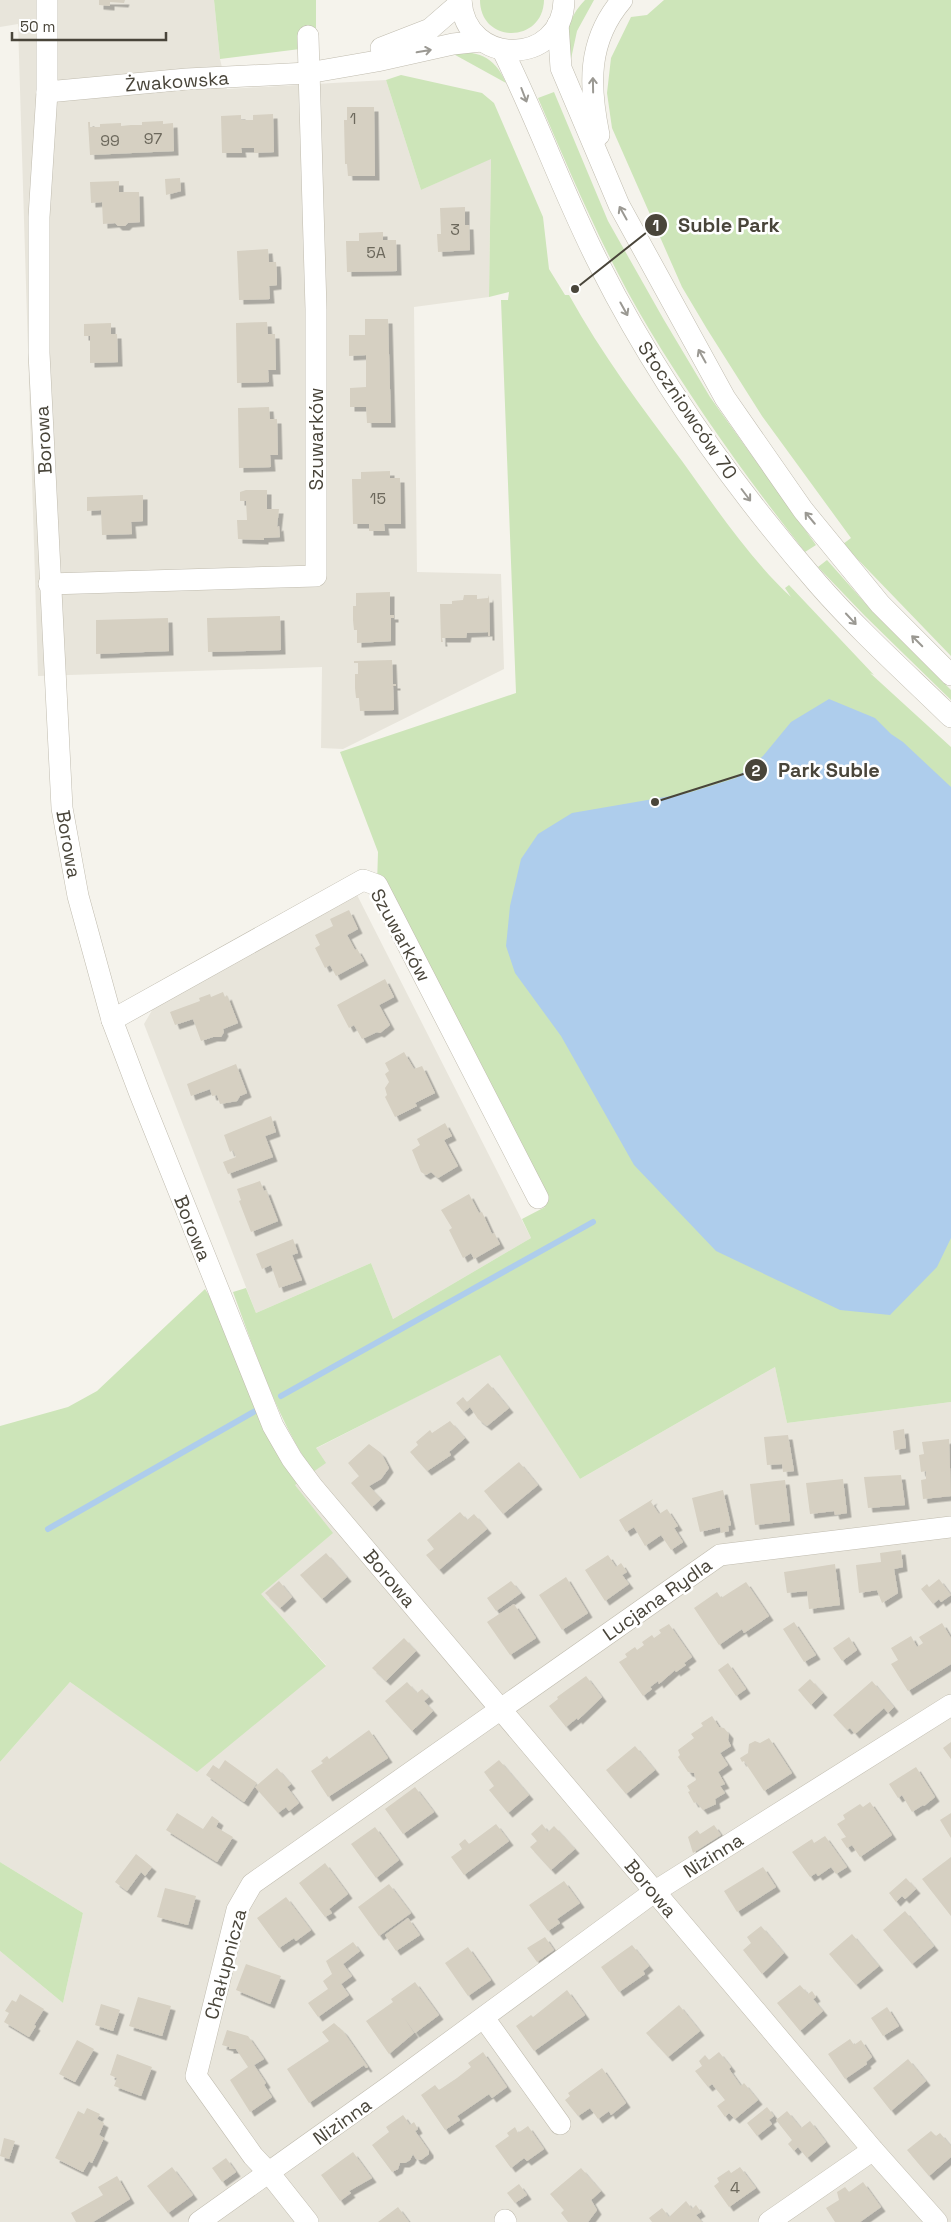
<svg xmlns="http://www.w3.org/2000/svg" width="951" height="2222" font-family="'Space Grotesk',sans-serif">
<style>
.residential{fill:#e8e5db}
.green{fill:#cde5b9}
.water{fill:#aecdec}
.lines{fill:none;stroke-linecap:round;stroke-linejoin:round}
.stream{stroke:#aecdec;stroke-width:6}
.building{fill:#d6d0c2;filter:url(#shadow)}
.minor-casing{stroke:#c0bcaf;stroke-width:22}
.minor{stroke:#fff;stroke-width:21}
.oneway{stroke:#9b9993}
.labels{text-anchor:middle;stroke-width:5;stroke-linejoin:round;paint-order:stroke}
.number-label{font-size:16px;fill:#6c685c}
.street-label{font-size:19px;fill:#49453a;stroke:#fff}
.leader{fill:none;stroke:#49453a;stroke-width:2}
.callout-dot{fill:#49453a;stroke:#fff;stroke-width:2}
.mark-label{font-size:15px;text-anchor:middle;font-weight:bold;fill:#fff}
.callout-label{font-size:20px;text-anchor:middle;font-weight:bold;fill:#49453a;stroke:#fff;stroke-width:5;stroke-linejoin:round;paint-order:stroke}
</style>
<defs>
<filter id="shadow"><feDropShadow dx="4.5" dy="4.5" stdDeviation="0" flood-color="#0004"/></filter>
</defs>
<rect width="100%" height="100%" fill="#f5f3ec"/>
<!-- residential -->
<g class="residential">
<path d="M0 0H214L220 59 227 89 386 80 421 190 491 158 489 297 414 307 417 572 501 574 504 669 343 749 321 748 322 667 38 676 18 24 0 27Z"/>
<path d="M355 891 531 1238 393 1319 371 1263 256 1313 144 1024 154 1007Z"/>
<path d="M500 1354 580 1479 775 1367 787 1423 951 1402V2222H0V1951L63 2003 83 1913 0 1862V1762L70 1682 197 1771 326 1665 260 1594 332 1533 294 1484 299 1482 315 1449Z"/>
</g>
<!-- green -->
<g class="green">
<path d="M214 0H316V28L300 34V49L220 59Z"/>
<path d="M480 0H544C543 44 480 44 480 0Z"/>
<path d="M585 0H594L577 31 571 59H566C566 34 567 19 585 0Z"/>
<path d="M664 0H951V656L843 544 851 538 762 416 707 329 682 287 612 128 607 93 611 58 631 17 647 15Z"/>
<path d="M448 51C478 52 493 54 506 83Z"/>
<path d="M401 75 482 93 494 103 543 217 549 269 565 295H569C601 353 642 408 682 461 715 507 750 559 791 597L785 588 789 585 874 675 870 673 951 747V1402L787 1423 775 1367 580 1479 500 1355 316 1448 326 1463 313 1472C276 1417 256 1354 233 1292L246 1288 256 1313 371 1263 393 1319 531 1238 522 1219 545 1207 377 885 378 852 340 752 516 693 501 300H508L509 292 489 297 491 159 421 190 386 80Z"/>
<path d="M554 92 608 221 664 320 710 397 816 545 805 552C749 481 696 407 649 329 605 256 572 177 538 98Z"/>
<path d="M827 560 874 613 951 690V700L865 616 818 567Z"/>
<path d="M205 1289 221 1314 299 1482 295 1485 333 1533 261 1594 326 1666 197 1772 70 1682 0 1762V1426L68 1407 97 1391Z"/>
<path d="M0 1862 83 1913 63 2003 0 1951Z"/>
</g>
<!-- water -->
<path class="water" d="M829 699 875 718 891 734 903 742 951 787V1238L937 1267 890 1315 840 1310 716 1251 634 1165 561 1036 515 973 506 946 510 906 521 859 538 834 572 813 688 793 736 778 763 756 791 722Z"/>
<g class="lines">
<!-- stream -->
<g class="stream">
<path d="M281 1396 593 1222"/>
<path d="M48 1529 255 1411"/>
</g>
</g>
<!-- building -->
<g class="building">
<path d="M99 0H125L124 3 110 2V6L99 5Z"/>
<path d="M347 107H374L375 176H348L347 164H345L344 120H347Z"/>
<path d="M273 114 274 152 254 153V148H241L242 153H222L221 116 241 115V120H253V115Z"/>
<path d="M163 121V124L173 123 174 151 90 155 88 122H90V127H100V124L121 123V126L131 125H142V122Z"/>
<path d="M180 178 181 191 166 195 165 179Z"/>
<path d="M119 181V192H139L140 222 128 223 125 226H118L115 223 103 224 102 202 91 203 90 182Z"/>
<path d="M465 207V225H469L470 250 438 252 437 234H441L440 208Z"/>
<path d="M383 232V240H396L397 271 347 272 346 241H359V233Z"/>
<path d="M268 249 269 262H276L277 274V285L269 286 270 299 239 300 237 251Z"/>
<path d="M365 319H388L391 423H367L366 407H350V388L366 387V355L349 356V335H365Z"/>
<path d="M267 322 268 334H275L276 370H268L269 382 237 383 236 323Z"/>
<path d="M111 323V334H117L118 362 90 363V336H84V324Z"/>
<path d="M269 407 270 419H277L278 455H270L271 467 239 468 238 408Z"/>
<path d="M390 471V478H400L401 524H384L385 531H369V524H353L352 479H361V472Z"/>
<path d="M246 490H267V509H279L277 527 279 526 280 537 264 538V540L238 539 237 520H247L246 501H240V492Z"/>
<path d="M143 495V521L131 522 132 534 102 535 101 510 87 511V497Z"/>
<path d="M390 592V615H394V618H391V641L357 643V630H354L353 620V606H356V593Z"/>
<path d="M464 595H477V599L488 598 489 595 490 636H488V632L467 633 466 638H442L443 642H441L440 604H452V601L463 600Z"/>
<path d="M280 616 281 650 208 652 207 618Z"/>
<path d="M168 618 169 651 96 654V620Z"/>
<path d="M392 660 393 684H396V686H393L394 710 360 711 359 698H356L355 688V674H358V663H354V661Z"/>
<path d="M349 910 358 929 347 935 355 950 357 949 364 961 336 976 330 965 325 968 315 948 320 945 315 935 333 926 330 919Z"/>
<path d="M385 979 394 997 379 1005 390 1025 380 1033 377 1032 362 1039 354 1025 349 1028 337 1005Z"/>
<path d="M223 992 225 997 227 995 238 1023 223 1029 224 1032 221 1037H213L201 1041 193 1019 175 1025 170 1012 200 1001 199 998 210 994 211 997Z"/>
<path d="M404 1052 414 1069 422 1066 435 1093 415 1103 417 1106 395 1117 385 1097 387 1095 385 1088 389 1082 385 1074 389 1071 385 1063Z"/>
<path d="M236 1064 247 1093 240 1096 237 1101 220 1104 217 1095 212 1096 210 1089 191 1096 187 1084Z"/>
<path d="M271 1116 276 1132 265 1136 273 1157 228 1174 223 1162 236 1157 233 1150 230 1152 224 1135Z"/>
<path d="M445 1123 452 1136 444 1140 458 1166 438 1178 431 1172 426 1175 421 1172 412 1150 420 1145 417 1139Z"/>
<path d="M260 1181 264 1191 266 1190 278 1221 251 1232 239 1201 241 1200 237 1189Z"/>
<path d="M469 1194 479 1213 482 1212 492 1234 494 1233 500 1244 474 1259 471 1253 463 1258 449 1230 452 1228 441 1210Z"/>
<path d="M293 1239 298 1253 292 1255 302 1280 279 1288 271 1265 262 1269 256 1254Z"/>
<path d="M488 1383 509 1408 487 1426 478 1419 470 1407 464 1412 456 1403 463 1397 467 1402Z"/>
<path d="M450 1421 465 1438 449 1452 451 1455 427 1471 410 1452 418 1445 416 1442 430 1430 432 1433Z"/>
<path d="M904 1429 906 1448 895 1450 893 1431Z"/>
<path d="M788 1435 794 1471 783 1472 782 1464 767 1465 764 1437Z"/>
<path d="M949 1439 951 1496 923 1499 921 1480 926 1479V1471L921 1472 919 1455 924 1454 922 1442Z"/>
<path d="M369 1444 381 1453 389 1468 381 1479 369 1486 381 1499 372 1507 351 1483 359 1476 348 1463Z"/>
<path d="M519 1462 538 1485 503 1514 484 1491Z"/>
<path d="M901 1475 905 1505 868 1508 864 1477Z"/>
<path d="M843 1479 847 1513 835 1515 834 1511 810 1514 806 1483Z"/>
<path d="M785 1480 790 1521 755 1525 750 1484Z"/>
<path d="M723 1490 731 1525 728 1526 729 1531 721 1533 720 1527 700 1532 692 1498Z"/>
<path d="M653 1499 651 1502 659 1514 667 1509 678 1526 674 1528 683 1542 671 1550 661 1535 645 1546 634 1527 626 1532 619 1520Z"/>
<path d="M460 1512 467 1520 474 1514 487 1529 439 1570 426 1555 434 1549 427 1540Z"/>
<path d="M901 1550 903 1567 894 1569 898 1593 882 1603 877 1590 859 1593 856 1565 881 1562 880 1553Z"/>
<path d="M326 1553 347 1577 322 1599 300 1575Z"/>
<path d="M608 1555 616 1567 621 1563 627 1572 622 1575 629 1584 605 1601 585 1570Z"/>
<path d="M835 1564 840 1605 809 1609 807 1591 787 1593 784 1572Z"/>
<path d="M566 1577 588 1613 562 1630 539 1595Z"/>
<path d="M939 1579 951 1595 941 1602 939 1599 933 1604 921 1589 927 1584 929 1587Z"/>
<path d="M279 1581 292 1597 280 1608 265 1593Z"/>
<path d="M511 1581 521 1593 496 1611 487 1598Z"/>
<path d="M746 1582 769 1616 744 1633 742 1629 719 1645 694 1608 717 1592 721 1598Z"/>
<path d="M514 1604 536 1638 510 1655 487 1622Z"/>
<path d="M794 1622 816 1655 804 1662 783 1629Z"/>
<path d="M942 1623 951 1638V1664L908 1691 891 1664 898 1660 891 1648 911 1636 917 1647 923 1643 919 1637Z"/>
<path d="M669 1624 692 1657 684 1663 686 1665 676 1672 675 1670 659 1684 658 1681 650 1687 652 1689 643 1696 619 1662 627 1657 625 1654 635 1647 637 1650 644 1645 642 1642 652 1635 654 1638 661 1633 659 1630Z"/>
<path d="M849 1637 857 1650 842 1661 833 1648Z"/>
<path d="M404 1638 416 1651 386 1681 372 1668Z"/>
<path d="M728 1663 746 1689 736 1696 718 1670Z"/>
<path d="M586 1676 602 1697 578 1720 577 1718 566 1727 549 1706 558 1699 557 1697Z"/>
<path d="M810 1679 823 1693 811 1705 798 1690Z"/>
<path d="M872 1681 894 1707 888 1713 884 1708 855 1734 850 1728 847 1730 833 1715Z"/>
<path d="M407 1682 417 1693 422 1689 429 1697 424 1701 433 1711 412 1731 385 1701Z"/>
<path d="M712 1716 719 1727 724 1728 729 1734 728 1740 731 1746 720 1753 728 1765 718 1772 725 1784 720 1786 725 1793 715 1799 716 1804 703 1810 696 1802 694 1803 688 1792 690 1791 687 1786 696 1780 694 1773 688 1772 678 1757 680 1755 678 1750 694 1738 691 1734 703 1726 701 1723Z"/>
<path d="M369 1730 388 1758 328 1797 311 1771 323 1763 321 1761 327 1756 329 1759Z"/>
<path d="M769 1738 792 1773 764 1791 744 1761 742 1762 740 1758 748 1753 749 1744 755 1741 760 1743Z"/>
<path d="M951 1742V1759L943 1748Z"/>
<path d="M635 1746 655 1770 626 1794 606 1770Z"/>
<path d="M225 1760 257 1783 244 1802 206 1775 213 1765 219 1769Z"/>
<path d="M499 1760 529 1795 508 1813 489 1790 494 1786 484 1772Z"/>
<path d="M916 1767 935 1797 924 1806 923 1805 912 1812 902 1795 898 1798 889 1784Z"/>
<path d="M277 1768 291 1784 287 1787 299 1803 289 1811 286 1807 278 1813 255 1787Z"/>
<path d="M415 1787 434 1812 403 1834 385 1809Z"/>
<path d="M870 1802 892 1835 860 1857 852 1845 847 1848 841 1839 846 1837 837 1824 845 1819 843 1815 860 1804 863 1807Z"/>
<path d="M177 1813 203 1829 212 1816 219 1821 216 1827 233 1837 217 1862 166 1830Z"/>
<path d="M951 1813V1838L940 1820Z"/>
<path d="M496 1824 509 1841 464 1875 451 1857 462 1849 459 1844 465 1839 469 1844Z"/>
<path d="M542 1824 548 1832 554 1826 575 1849 551 1870 530 1847 537 1841 531 1834Z"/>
<path d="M714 1825 721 1835 693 1853 688 1837 697 1830 700 1834Z"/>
<path d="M375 1827 399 1860 376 1878 351 1844Z"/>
<path d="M825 1836 847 1867 836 1874 831 1867 818 1876 816 1873 810 1877 792 1852 812 1839 814 1843Z"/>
<path d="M136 1854 152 1867 145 1876 141 1872 127 1891 115 1882Z"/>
<path d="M951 1857V1916L922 1879Z"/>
<path d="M325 1863 348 1894 329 1909 332 1913 325 1917 299 1883Z"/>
<path d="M763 1867 776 1887 737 1912 724 1891Z"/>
<path d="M906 1878 916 1889 905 1899 902 1896 896 1902 889 1893Z"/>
<path d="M564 1881 580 1903 557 1919 560 1923 548 1931 529 1905Z"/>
<path d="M389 1884 411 1913 379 1936 358 1907Z"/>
<path d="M165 1888 196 1896 188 1925 157 1917Z"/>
<path d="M286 1897 311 1930 296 1941 294 1938 279 1948 257 1918Z"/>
<path d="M905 1911 934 1946 912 1964 883 1930Z"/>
<path d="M408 1918 420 1935 396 1951 385 1935Z"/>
<path d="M761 1926 784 1953 762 1974 743 1950 751 1943 747 1937Z"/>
<path d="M852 1934 879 1966 856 1985 829 1954Z"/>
<path d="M545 1937 554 1950 537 1962 527 1948Z"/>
<path d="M353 1942 360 1951 343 1964 352 1976 341 1984 349 1995 318 2017 308 2003 328 1989 323 1981 332 1974 326 1961Z"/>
<path d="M632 1945 649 1966 643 1971 645 1974 619 1992 601 1967Z"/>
<path d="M468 1947 491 1980 468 1996 445 1963Z"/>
<path d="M246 1964 281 1976 270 2004 236 1990Z"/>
<path d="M415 1982 439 2015 415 2033 405 2019 414 2033 389 2054 366 2021 393 2002 391 1999Z"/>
<path d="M800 1985 808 1994 812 1991 816 1997 813 1999 823 2011 800 2031 777 2003Z"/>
<path d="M567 1990 585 2015 534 2051 516 2026 531 2015 533 2017Z"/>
<path d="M20 1994 44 2009 34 2025 36 2026 29 2037 4 2022 9 2013 5 2011 12 2000 16 2002Z"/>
<path d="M138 1997 171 2006 162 2036 129 2026Z"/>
<path d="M101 2004 120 2010 113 2031 95 2025Z"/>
<path d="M679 2005 700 2031 668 2057 646 2033Z"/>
<path d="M887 2007 899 2026 883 2036 871 2018Z"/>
<path d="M334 2023 343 2031 368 2067 366 2068 364 2065 309 2103 287 2069 329 2041 322 2032Z"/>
<path d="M227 2030 248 2036 264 2059 254 2065 266 2083 264 2085 272 2097 250 2112 230 2080 248 2067 236 2049H229V2047L222 2045Z"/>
<path d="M850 2039 854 2045 861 2040 872 2057 866 2062 867 2064 845 2079 828 2054Z"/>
<path d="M77 2040 94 2049 75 2082 59 2074Z"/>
<path d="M483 2052 507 2087 492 2098 489 2094 457 2116 460 2120 445 2130 421 2095 435 2085 439 2090 457 2078 471 2067 468 2063Z"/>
<path d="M719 2052 731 2067 729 2069 741 2086 744 2083 758 2100 735 2119 729 2113 725 2117 717 2106 725 2100 712 2084 708 2087 695 2071 702 2066 699 2061 705 2055 709 2060Z"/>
<path d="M117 2054 152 2067 141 2096 114 2086 117 2078 110 2075Z"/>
<path d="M908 2059 926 2081 891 2111 873 2088Z"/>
<path d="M602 2068 626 2103 611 2115 609 2111 598 2119 590 2108 578 2116 565 2100 570 2096 568 2093Z"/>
<path d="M767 2107 774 2116 769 2120 772 2124 757 2136 747 2123Z"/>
<path d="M87 2108 100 2114 97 2119 104 2123 99 2135 104 2138 92 2163 89 2161 83 2172 55 2158 78 2111 84 2114Z"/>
<path d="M787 2111 801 2128 810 2121 826 2142 807 2158 798 2147 794 2151 788 2144 792 2140 776 2120Z"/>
<path d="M403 2115 410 2125 414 2122 418 2129 415 2131 429 2151V2154L421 2160 416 2159 413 2154 410 2160 405 2163H400L398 2169 392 2172 372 2145 389 2132 386 2127Z"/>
<path d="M528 2126 544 2149 527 2161 524 2158 511 2168 495 2146 509 2136 507 2133 515 2127 518 2133Z"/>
<path d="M931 2131 936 2136 940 2133 951 2146V2157L929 2176 907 2150Z"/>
<path d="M4 2138 15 2141 9 2159 0 2156Z"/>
<path d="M353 2152 372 2178 349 2191 351 2193 340 2201 321 2175Z"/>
<path d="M226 2158 236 2172 222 2182 212 2168Z"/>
<path d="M172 2167 193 2195 168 2213 147 2186Z"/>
<path d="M740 2167 756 2188 729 2207 714 2186 719 2182 717 2178 729 2170 731 2173Z"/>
<path d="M581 2168 601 2191 591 2200 597 2210 588 2222H568L561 2213 564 2210 550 2194Z"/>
<path d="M117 2176 130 2199 93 2222H76L71 2213 103 2195 98 2187Z"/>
<path d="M863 2182 881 2207 860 2222H835L826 2208 839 2200 837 2192 845 2187 849 2192Z"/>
<path d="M519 2184 527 2195 515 2203 507 2193Z"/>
<path d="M686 2201 692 2209 696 2205 701 2212 696 2215 702 2222H652L649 2218 662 2208 669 2217Z"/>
<path d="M398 2207 409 2222H378Z"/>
</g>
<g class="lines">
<!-- minor casing -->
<g class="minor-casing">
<g id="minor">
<path d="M47 0V92L39 217V353L62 808 78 896 112 1020 140 1094 273 1426 292 1459 312 1486 873 2150 937 2222"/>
<path d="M461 0C465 68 563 66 564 0"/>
<path d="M558 24 561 68 619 205 725 398 803 510 880 604 951 675"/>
<path d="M381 48 430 29 461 2"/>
<path d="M503 51C538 121 564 196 600 266 658 381 734 487 818 584 859 631 906 673 951 717"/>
<path d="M47 92 187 79 308 73 377 61 453 44 481 41"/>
<path d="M599 135C589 86 587 41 622 0"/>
<path d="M49 584 316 576V309L308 36"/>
<path d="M112 1020 363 880 377 885 538 1198"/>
<path d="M484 2018 560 2124"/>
<path d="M505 2220 506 2222"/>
<path d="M199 2222 390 2086 654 1892 951 1705"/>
<path d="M308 2222 270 2174 253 2156 196 2076 237 1910 252 1884 720 1555 951 1527"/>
<path d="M769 2222 873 2150"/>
</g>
</g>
<!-- minor -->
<use href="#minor" class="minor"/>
</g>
<!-- one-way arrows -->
<defs><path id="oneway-shaft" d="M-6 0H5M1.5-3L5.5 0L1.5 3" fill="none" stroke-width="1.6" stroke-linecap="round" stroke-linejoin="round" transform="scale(1.25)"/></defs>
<g class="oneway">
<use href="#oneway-shaft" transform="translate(424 51) rotate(-10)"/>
<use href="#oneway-shaft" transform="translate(593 85) rotate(-91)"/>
<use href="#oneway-shaft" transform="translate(524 95) rotate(69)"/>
<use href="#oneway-shaft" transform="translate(623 213) rotate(-119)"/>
<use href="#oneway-shaft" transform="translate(624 309) rotate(61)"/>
<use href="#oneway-shaft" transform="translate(702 356) rotate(-119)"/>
<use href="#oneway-shaft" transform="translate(746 495) rotate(53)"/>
<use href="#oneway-shaft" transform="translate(810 518) rotate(-130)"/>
<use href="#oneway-shaft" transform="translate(851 619) rotate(47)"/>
<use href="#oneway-shaft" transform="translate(917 641) rotate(-135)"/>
</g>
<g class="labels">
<!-- number labels -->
<g class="number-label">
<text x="353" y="124">1</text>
<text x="153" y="144">97</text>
<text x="110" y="146">99</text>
<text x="455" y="235">3</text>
<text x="376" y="258">5A</text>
<text x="378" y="504">15</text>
<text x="735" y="2193">4</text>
</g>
<!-- street labels -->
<g class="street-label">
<text transform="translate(177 81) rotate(-4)" y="7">Żwakowska</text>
<text transform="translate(688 410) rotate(56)" y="7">Stoczniowców 70</text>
<text transform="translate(316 439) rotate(-90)" y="7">Szuwarków</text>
<text transform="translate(43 440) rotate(-93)" y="7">Borowa</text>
<text transform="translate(69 844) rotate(80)" y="7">Borowa</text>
<text transform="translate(401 935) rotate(61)" y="7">Szuwarków</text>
<text transform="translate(193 1228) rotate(68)" y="7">Borowa</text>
<text transform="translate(390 1578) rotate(50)" y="7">Borowa</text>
<text transform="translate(657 1599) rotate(-35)" y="7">Lucjana Rydla</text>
<text transform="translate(713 1855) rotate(-32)" y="7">Nizinna</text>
<text transform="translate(651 1888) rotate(50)" y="7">Borowa</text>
<text transform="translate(225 1964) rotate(-75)" y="7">Chałupnicza</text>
<text transform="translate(342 2121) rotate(-35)" y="7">Nizinna</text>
</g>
</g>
<!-- callouts -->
<path class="leader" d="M575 289L656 225M655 802L756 770"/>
<g class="callout-dot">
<circle cx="575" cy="289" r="5"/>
<circle cx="655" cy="802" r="5"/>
<circle cx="656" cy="225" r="12"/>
<circle cx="756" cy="770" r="12"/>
</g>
<g class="mark-label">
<text x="656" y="231">1</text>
<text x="756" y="776">2</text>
</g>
<g class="callout-label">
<text x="729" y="232">Suble Park</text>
<text x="829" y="777">Park Suble</text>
</g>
<!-- scale -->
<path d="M12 32v8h154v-8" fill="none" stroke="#49453a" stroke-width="2.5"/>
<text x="20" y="32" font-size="15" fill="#49453a" stroke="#ffffff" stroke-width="4" paint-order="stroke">50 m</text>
</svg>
